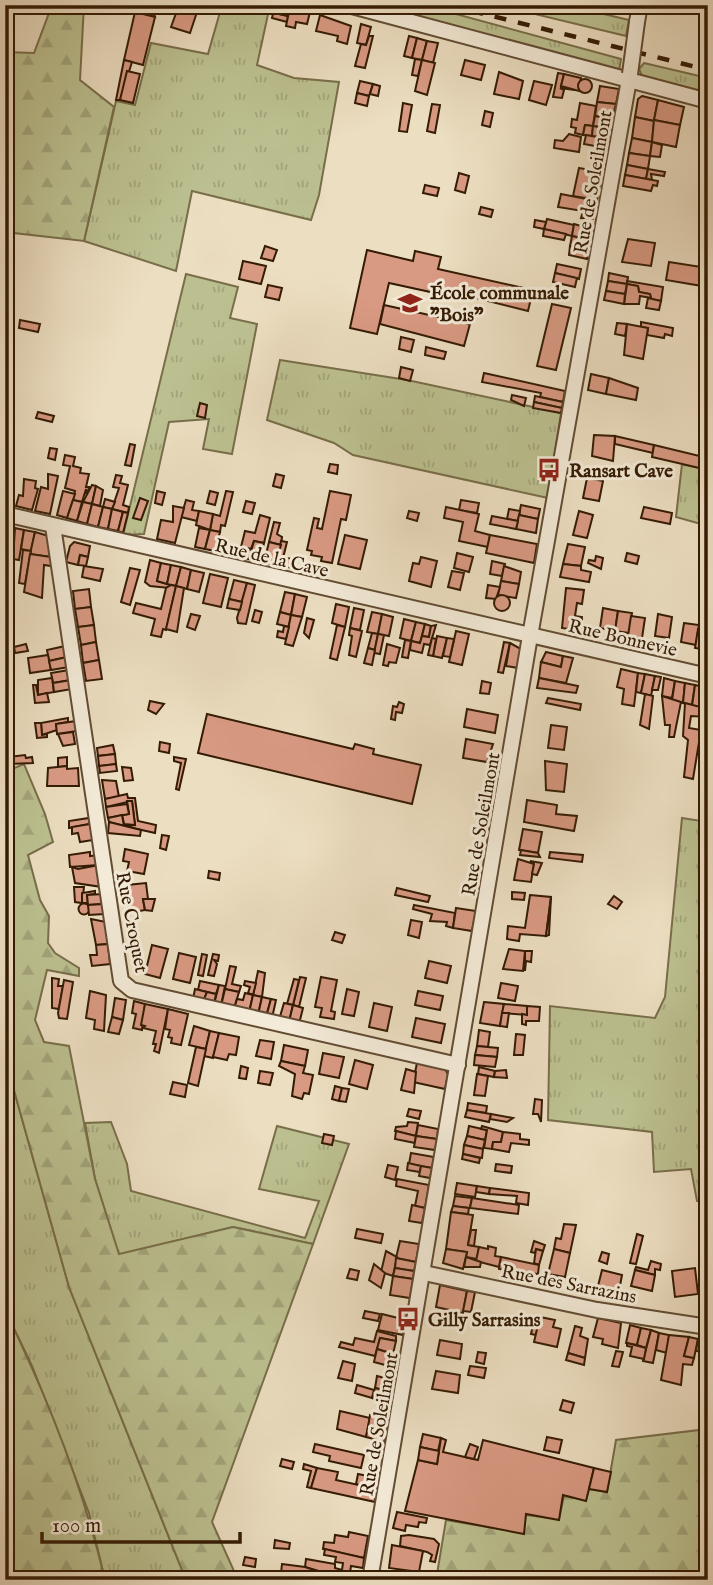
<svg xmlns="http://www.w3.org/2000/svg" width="713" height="1585" font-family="'IM FELL English',serif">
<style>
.grass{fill:url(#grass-tufts);stroke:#786e4a;stroke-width:2}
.forest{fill:url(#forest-firs);stroke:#786e4a;stroke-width:2}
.building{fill:#d99a83;stroke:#341b04;stroke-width:2}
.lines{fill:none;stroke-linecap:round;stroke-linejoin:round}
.minor-casing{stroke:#624c33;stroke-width:18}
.minor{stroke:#f3ead7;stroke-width:14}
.rail{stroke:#341b04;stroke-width:4.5;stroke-dasharray:12 12;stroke-linecap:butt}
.minor-bridge-casing{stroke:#624c33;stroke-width:18;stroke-linecap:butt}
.minor-bridge{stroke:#f3ead7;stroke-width:14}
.labels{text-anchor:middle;stroke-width:6;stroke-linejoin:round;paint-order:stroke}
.street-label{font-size:19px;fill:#341b04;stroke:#f3ead7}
.poi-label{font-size:19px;font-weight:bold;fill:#341b04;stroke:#f3ead7;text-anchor:start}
</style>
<defs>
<pattern id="grass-tufts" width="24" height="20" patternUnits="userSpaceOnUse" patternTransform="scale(1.75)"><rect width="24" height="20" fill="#bcc090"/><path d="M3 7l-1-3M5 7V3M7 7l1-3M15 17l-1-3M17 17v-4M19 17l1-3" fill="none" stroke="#a2a47b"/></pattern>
<pattern id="forest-firs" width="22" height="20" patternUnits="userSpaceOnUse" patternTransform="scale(1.75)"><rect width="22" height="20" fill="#bcc090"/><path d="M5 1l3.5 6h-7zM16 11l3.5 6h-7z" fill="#a2a47b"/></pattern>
</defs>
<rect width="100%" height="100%" fill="#ecdec1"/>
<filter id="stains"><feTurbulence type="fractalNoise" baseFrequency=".00286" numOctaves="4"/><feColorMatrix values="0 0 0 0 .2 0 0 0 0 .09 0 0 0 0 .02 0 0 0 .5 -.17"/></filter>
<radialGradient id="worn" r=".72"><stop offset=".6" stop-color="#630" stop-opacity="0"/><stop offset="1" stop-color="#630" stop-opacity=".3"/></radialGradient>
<!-- grass -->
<g class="grass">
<path d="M222 5H270L257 65 294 78 339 82 319 195 311 220 192 191 176 271 84 241 116 101 135 105 151 43 208 54Z"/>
<path d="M354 5H423L621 59 619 71Z"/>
<path d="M498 5H566L629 20 626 36Z"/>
<path d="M644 63 708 78V97L646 85 639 69Z"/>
<path d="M186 274 238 287 230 318 257 324 232 454 203 449 209 419 169 422 144 534 123 535Z"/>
<path d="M280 360 407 380 561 413 548 498 353 455 334 443 267 420Z"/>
<path d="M682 464 708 470V526L676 517Z"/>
<path d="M682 818 708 822V1204L697 1201 691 1169 654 1172 652 1132 548 1120 550 1006 655 1018 665 997Z"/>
<path d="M5 1058 69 1287 186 1580H105L89 1513 32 1366 5 1310Z"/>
<path d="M111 1122 127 1164 131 1191 305 1238 319 1201 259 1189 277 1126 349 1144 313 1244 233 1227 119 1255 95 1179 85 1123Z"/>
</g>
<!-- forest -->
<g class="forest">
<path d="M52 5H84L80 80 114 107 84 241 5 232V52L34 53Z"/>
<path d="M5 756 12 769 24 764 45 814 53 842 28 855 40 900 49 916 48 943 55 953 79 968V976L47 970 35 1020 44 1042 69 1046 95 1179 119 1254 233 1227 313 1244 212 1522 238 1580H186L69 1287 5 1058Z"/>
<path d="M5 1310C47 1396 83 1486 105 1580H5Z"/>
<path d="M708 1429V1580H436L446 1520 523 1533 526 1515 559 1519 564 1496 586 1500 589 1489 607 1492 616 1440Z"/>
</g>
<!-- building -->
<g class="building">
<path d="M137 5H152L155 17 135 12Z"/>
<path d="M179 5 199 6 190 33 171 27Z"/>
<path d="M275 5H281L279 14 288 16 287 22 272 18Z"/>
<path d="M281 5 290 7 288 16 279 14Z"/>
<path d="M290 7 310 12 307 24 296 22 295 28 286 26Z"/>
<path d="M135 12 155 17 143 65 124 60Z"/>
<path d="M320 15 351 26 347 44 337 41 338 36 316 31Z"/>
<path d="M361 24 371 27 366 45 357 43Z"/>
<path d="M369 36H373L365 68 355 66 361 44 366 45Z"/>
<path d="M409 36 417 38 412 58 404 56Z"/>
<path d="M417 38 427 41 422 60 412 58Z"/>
<path d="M427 41 438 43 433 63 422 60Z"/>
<path d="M415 59 422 60 418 76 412 75Z"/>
<path d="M124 60 132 62 120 100H116Z"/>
<path d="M422 60 435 63 427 95 415 91Z"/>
<path d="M465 60 485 65 481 80 461 75Z"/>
<path d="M127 71 140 74 133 103 120 100Z"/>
<path d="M499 72 523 81 519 99 494 94Z"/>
<path d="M558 73 564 74 561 86 575 90 560 88 564 90 562 98 553 97Z"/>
<path d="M564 74 581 78 579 91 561 86Z"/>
<circle cx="585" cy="86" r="7"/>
<path d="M360 81 373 84 369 96 357 93Z"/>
<path d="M534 81 552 85 546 105 529 100Z"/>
<path d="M373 84 380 86 378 96 370 94Z"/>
<path d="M600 86 619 89 616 104 597 102Z"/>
<path d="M357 93 369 96 367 106 355 103Z"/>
<path d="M642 96 658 100 654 121 635 117 638 99Z"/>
<path d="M658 100 684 107 680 125 654 120Z"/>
<path d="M597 102 616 104 612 119 595 116Z"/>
<path d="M403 103 412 105 407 132 399 131Z"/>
<path d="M580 103 596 106 593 126 585 125 583 135 575 133 576 128 571 127 572 119 577 120Z"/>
<path d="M432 104 440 105 435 133 427 131Z"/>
<path d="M485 111 493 113 490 127 482 125Z"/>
<path d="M595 116 611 119 610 129 593 126Z"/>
<path d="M635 117 654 121 652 142 632 138Z"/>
<path d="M654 120 680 125 676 147 652 142Z"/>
<path d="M585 125 593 126 592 136 583 135Z"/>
<path d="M593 126 610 129 608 139 592 136Z"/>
<path d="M569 134 581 137 579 152 554 148 555 140 563 141Z"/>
<path d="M586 135 608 139 606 148 584 144Z"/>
<path d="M632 138 652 142 650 156 629 153Z"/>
<path d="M652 142 662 145 660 157 650 156Z"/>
<path d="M629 153 650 156 648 169 627 165Z"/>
<path d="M627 165 648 169 646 179 625 175Z"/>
<path d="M579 168 602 172 597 200 573 196Z"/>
<path d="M648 169 665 172 664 176 651 174 652 180 646 179Z"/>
<path d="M459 173 469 176 465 193 455 190Z"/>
<path d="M625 175 658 181 657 186 653 185 651 191 623 186Z"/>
<path d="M425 185 439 188 437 196 423 193Z"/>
<path d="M561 194 597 201 593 219 581 218 583 211 558 207Z"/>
<path d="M481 207 493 210 491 217 479 214Z"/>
<path d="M547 219 574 225 572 236 544 229Z"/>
<path d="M535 220 546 222 544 229 534 227Z"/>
<path d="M574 224 592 229 590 240 572 236Z"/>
<path d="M544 229 566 234 564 240 543 236Z"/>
<path d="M572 236 590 240 588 250 570 246Z"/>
<path d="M628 239 655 243 651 266 622 262Z"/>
<path d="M265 246 277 250 273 261 261 258Z"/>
<path d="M570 246 588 250 587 259 569 255Z"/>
<path d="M367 250 413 261 415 251 441 257 438 269 533 290 528 311 436 288 435 293 389 283 377 334 350 328Z"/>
<path d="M243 261 266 266 261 284 239 279Z"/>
<path d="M669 262 708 268V287L666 280Z"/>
<path d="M557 264 581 269 579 279 555 273Z"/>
<path d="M555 273 577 278 575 287 553 282Z"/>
<path d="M609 273 628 277 627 284 608 281Z"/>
<path d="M608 281 627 284 625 294 606 291Z"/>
<path d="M627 281 663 287 661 301 651 299 650 294 639 292 638 286 627 284Z"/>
<path d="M627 284 638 286 639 292 650 294 651 298 640 296 639 304H624Z"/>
<path d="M268 285 282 288 279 300 265 297Z"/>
<path d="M606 291 625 294 624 304 604 300Z"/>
<path d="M648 298 661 301 659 310 646 308Z"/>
<path d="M552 304 571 308 556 370 537 366Z"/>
<path d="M384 305 470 324 464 346 380 324Z"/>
<path d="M20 320 40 324 38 332 19 328Z"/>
<path d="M641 322 673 328 672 336 665 334 664 338 647 335 648 328 641 327Z"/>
<path d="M617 323 627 324 625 336 615 334Z"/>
<path d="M627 324 648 328 643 359 624 355Z"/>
<path d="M401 337 414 340 411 352 399 349Z"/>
<path d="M426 347 446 352 444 359 425 355Z"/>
<path d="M401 367 413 370 410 381 399 378Z"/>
<path d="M484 373 565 391 563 402 540 397 541 393 482 382Z"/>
<path d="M591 374 609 378 606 394 588 390Z"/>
<path d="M609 378 638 388 636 400 606 394Z"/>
<path d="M512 395 526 398 524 406 511 400Z"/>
<path d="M535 396 563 402 562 408 534 402Z"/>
<path d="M534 402 562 408 561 413 533 408Z"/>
<path d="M200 403 207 405 205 418 197 416Z"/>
<path d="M38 412 54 416 52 422 36 418Z"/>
<path d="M594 435 615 436 613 461 592 456Z"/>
<path d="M615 436 654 445 653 453 615 444Z"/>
<path d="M130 444 135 445 131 466 125 465Z"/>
<path d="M654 445 708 458V470L652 457Z"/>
<path d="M50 448 57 449 55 460 48 458Z"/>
<path d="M65 455 75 457 73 466 81 468 80 473 89 474 86 487H89L87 497 86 489 82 502 73 500 75 491 65 488 70 466 63 465Z"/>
<path d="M5 457 12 458 7 482H5Z"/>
<path d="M330 464 338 465 337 474 328 472Z"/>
<path d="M48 474 58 476 50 514 35 511 41 487 48 489Z"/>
<path d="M276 474 284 476 281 488 273 486Z"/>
<path d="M116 475 122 476 120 483 128 485 123 505 129 507 128 513 112 509 119 488 113 487Z"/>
<path d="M587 478 603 481 599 501 583 498Z"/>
<path d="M24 479 36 481 35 488 38 489 32 510 16 506 19 495 23 496Z"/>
<path d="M92 485 96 486 92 504 83 502Z"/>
<path d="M96 486 103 490 100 506 92 504Z"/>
<path d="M63 491 75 494 67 518 57 515Z"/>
<path d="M157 491 165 493 162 505 155 503Z"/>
<path d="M210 491 218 493 215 505 207 503Z"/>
<path d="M226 491 233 492 225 526 221 525 220 532 210 530 213 514 220 516Z"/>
<path d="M330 491 351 495 346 520 341 519 332 563 321 561 322 557 311 555 312 551 307 550 314 518 319 519 317 528 322 529Z"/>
<path d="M140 498 148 501 141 520 133 518Z"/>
<path d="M105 499 115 502 112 509 103 507Z"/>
<path d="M73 500 82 502 77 521 67 518Z"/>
<path d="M186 500 194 502 192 510 199 511 197 521 181 517Z"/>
<path d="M461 500 479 503 477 513 459 510Z"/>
<path d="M246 501 255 503 252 514 243 512Z"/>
<path d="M83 502 92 504 87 524 77 521Z"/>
<path d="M92 504 103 507 98 527 87 524Z"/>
<path d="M521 505 540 509 538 519 519 515Z"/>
<path d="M173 506 184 508 175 543 157 539 161 520 173 522Z"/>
<path d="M103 507 112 509 108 529 98 527Z"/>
<path d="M446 507 479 514 475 531 490 535 488 547 459 541 463 522 444 518Z"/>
<path d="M644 507 672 513 670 524 641 518Z"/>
<path d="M112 509 123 512 118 531 108 529Z"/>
<path d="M509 509 520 511 518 521 507 519Z"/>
<path d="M199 511 213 514 210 530 196 525Z"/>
<path d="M409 511 419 513 417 521 407 518Z"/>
<path d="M579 511 593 515 587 538 573 535Z"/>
<path d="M123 512 128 513 123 533 118 531Z"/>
<path d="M260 515 270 518 264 543 254 541 251 549 241 547 245 531 255 533Z"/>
<path d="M519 515 538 519 536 533 516 529Z"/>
<path d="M492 516 518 521 516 529 490 524Z"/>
<path d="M274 522 280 523 277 534 282 537 281 545 269 542Z"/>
<path d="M5 527 15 528 10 553H5Z"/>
<path d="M15 528 24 530 19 560 13 559Z"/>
<path d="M199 528 210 530 205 549 195 547Z"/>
<path d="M24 530 35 532 31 551 21 549Z"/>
<path d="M210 530 220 532 215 551 205 549Z"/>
<path d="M35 532 52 537 51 557 30 554Z"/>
<path d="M345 535 367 540 360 569 338 564Z"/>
<path d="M490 535 537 544 534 563 486 553Z"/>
<path d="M254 541 264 543 259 562 249 559Z"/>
<path d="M281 541 287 542 282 562 277 561Z"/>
<path d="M74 542 90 546 88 557 80 555 78 565 66 562 70 546Z"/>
<path d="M269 542 281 545 275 565 264 563Z"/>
<path d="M568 544 585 547 581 566 563 564Z"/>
<path d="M241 547 251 549 249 559 239 557Z"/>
<path d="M23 550 31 551 25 584 19 583Z"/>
<path d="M457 553 473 557 469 572 454 568Z"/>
<path d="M627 553 639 556 637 564 625 561Z"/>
<path d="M30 554 51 557V566L44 565 42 598 24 592Z"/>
<path d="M80 555 88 557 86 566 78 565Z"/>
<path d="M596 556 603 558 601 569 588 563 589 560 595 561Z"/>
<path d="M421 557 437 561 431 587 409 581 413 563 419 564Z"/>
<path d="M285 558 294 559 292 568 284 566Z"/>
<path d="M150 560 161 563 157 581 171 585 169 588 150 586 145 582Z"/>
<path d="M492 561 505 564 502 576 490 574Z"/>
<path d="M161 563 171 565 167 584 157 581Z"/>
<path d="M563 564 581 566V570L591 572 589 582 560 577Z"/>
<path d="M171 565 181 567 176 586 167 584Z"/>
<path d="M84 566 103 569 100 581 82 577Z"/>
<path d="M504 566 521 572 519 584 501 581Z"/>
<path d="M181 567 191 570 187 589 176 586Z"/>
<path d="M130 568 140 570 130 605 121 602Z"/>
<path d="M191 570 204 573 199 592 187 589Z"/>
<path d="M452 571 464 573 460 590 448 587Z"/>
<path d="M210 574 228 578 221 607 203 603Z"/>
<path d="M234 580 247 583 242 602 229 599Z"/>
<path d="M501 581 519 584 516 598 498 595Z"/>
<path d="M247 583 255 585 246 624 238 623 237 618Z"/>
<path d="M171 585 176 586 166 630 163 629 161 637 151 635 155 619 133 613 136 603 161 609 166 588Z"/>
<path d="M488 585 500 587 496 599 486 598Z"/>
<path d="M176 586 184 588 177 632 166 629Z"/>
<path d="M566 588 584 590 582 604 577 603 575 616 582 617 581 631 562 628Z"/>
<path d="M89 589 91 607 75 609 73 591Z"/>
<path d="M285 592 295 594 291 615 280 612Z"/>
<path d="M295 594 307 597 302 617 291 615Z"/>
<circle cx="502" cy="603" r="8"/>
<path d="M229 599 242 602 240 610 227 608Z"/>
<path d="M336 604 349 607 345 627 332 623Z"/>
<path d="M91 607 94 625 78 627 75 609Z"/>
<path d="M354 608 364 610 360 630 350 628Z"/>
<path d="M603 608 618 611 615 631 600 628Z"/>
<path d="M255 610 262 612 259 623 252 621Z"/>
<path d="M618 611 632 613 629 633 615 631Z"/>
<path d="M280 612 291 615 289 627 277 624Z"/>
<path d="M372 612 382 614 378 634 367 632Z"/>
<path d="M191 614 200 616 195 630 187 627Z"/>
<path d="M382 614 393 617 389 636 378 634Z"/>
<path d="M658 614 672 617 669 638 655 636Z"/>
<path d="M291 615 302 617 293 646 285 644Z"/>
<path d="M631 616 645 618 642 638 628 636Z"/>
<path d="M307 618 314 620 309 638 304 633Z"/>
<path d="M404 619 416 622 411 641 400 638Z"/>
<path d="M416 622 425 624 420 643 411 641Z"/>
<path d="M684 623 699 625 696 645 681 642Z"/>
<path d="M425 624 431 626 429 637 422 636Z"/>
<path d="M94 625 96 642 81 645 78 627Z"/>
<path d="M337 625 345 627 337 660 330 658Z"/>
<path d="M436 625 430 645 424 644 422 653 410 650 411 641 420 643 422 636 429 637 431 626Z"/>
<path d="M284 626 289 627 286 639 277 637 278 631 283 632Z"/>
<path d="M350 628 362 631 356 657 349 655 352 636 349 635Z"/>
<path d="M698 629 708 631V650L695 648Z"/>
<path d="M456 631 469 634 462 665 449 662Z"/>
<path d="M372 633 378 634 375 650 368 648Z"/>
<path d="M378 634 384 635 380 654 374 653Z"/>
<path d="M437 636 447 638 442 658 433 656Z"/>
<path d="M432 638 436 639 433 656 428 655Z"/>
<path d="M447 638 454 639 450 657 443 656Z"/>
<path d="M405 640 411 641 408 658 402 657Z"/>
<path d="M96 642 99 660 83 663 81 645Z"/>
<path d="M504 642 510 643 503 673 498 672Z"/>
<path d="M510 643 521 649 518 668 506 666Z"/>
<path d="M26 644 28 651 15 653 14 647Z"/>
<path d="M387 644 400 648 396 663 389 662 388 666 383 665Z"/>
<path d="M65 646 67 657 49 661 47 650Z"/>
<path d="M368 648 375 650 372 665 364 663Z"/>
<path d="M546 652 563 656 561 667 541 662Z"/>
<path d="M48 655 51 670 30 673 28 658Z"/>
<path d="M563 656 573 658 566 683 539 678 541 662 561 667Z"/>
<path d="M67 657 69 667 51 670 49 661Z"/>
<path d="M99 660 102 679 86 681 83 663Z"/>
<path d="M621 669 638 673 634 706 622 704 624 689 617 687Z"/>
<path d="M69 670 71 680 53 683 51 673Z"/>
<path d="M638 673 645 674 641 693 636 692Z"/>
<path d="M645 674 655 676 651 696 641 693Z"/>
<path d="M655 676 661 677 658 690H652Z"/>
<path d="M52 678 54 692 38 695V680Z"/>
<path d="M539 678 578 686 576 693 537 688Z"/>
<path d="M664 678 675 681 672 698 662 696Z"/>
<path d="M71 680 72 689 54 692 53 683Z"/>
<path d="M482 681 491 683 489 694 480 693Z"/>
<path d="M675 681 685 683 683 703 672 700Z"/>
<path d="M685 683 695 685 692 705 683 703Z"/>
<path d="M33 685H36L38 695 47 693 49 702 35 703Z"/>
<path d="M695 685 708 688V709L692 706Z"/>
<path d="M645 694 653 696 649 729 640 725Z"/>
<path d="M662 696 681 702 674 737H669L670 725H665Z"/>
<path d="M548 698 581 704 580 710 546 703Z"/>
<path d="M150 701 164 704 156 714 148 710Z"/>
<path d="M399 702 404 704 402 713 396 712 395 720 391 719 393 706 397 707Z"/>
<path d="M685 703 708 709V717L691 716 689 728 701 730 693 779 684 777 688 740 683 736Z"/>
<path d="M467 709 498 715 495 733 464 727Z"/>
<path d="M207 714 353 749 355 744 374 749 373 754 421 765 412 804 198 753Z"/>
<path d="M68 718V722L56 724 57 730 42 735 41 723Z"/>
<path d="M76 721 77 731 57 734 56 724Z"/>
<path d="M35 723H41L42 735 47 734V737L37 738Z"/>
<path d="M551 725 567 727 564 750 548 748Z"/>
<path d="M73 732 75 744 63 746 58 734Z"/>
<path d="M466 739 493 744 487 762 463 758Z"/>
<path d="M160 742 170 744 169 753 159 751Z"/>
<path d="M113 745 115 754 98 756 97 748Z"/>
<path d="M115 754 116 764 99 766 98 756Z"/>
<path d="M25 755 26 758 32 757 33 763 9 764V757Z"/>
<path d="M67 757V766L58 767V758Z"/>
<path d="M174 757 186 759 179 790 176 789 181 763 174 761Z"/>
<path d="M545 761 567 764 564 792 546 790Z"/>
<path d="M116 764 117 771 100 773 99 766Z"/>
<path d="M67 766V769L78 768 79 786H47L48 768Z"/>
<path d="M122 767 131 768 133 780 124 781Z"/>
<path d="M102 780 116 781 119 797 105 799Z"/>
<path d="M127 794 128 798H135L138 821 156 825 155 833 124 826 135 825 132 801 106 807 105 799Z"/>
<path d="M527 800 557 805 556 814 577 816 574 831 524 822Z"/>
<path d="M127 801H132L135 825 124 824 122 815 129 814Z"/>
<path d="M127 804 129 814 108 818 106 807Z"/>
<path d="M122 815 124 826 109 822 108 818Z"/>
<path d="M89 818 90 824 69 828V821Z"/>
<path d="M109 822 141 830 140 836 108 833Z"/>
<path d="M90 824 93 840 80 842 78 833 72 834V827Z"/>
<path d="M523 829 542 832 538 853 519 850Z"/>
<path d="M162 835 169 836 166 850 160 848Z"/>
<path d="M125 849 148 854 144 874 127 871 129 862 123 861Z"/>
<path d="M521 850 538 853 540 857 520 855Z"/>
<path d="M90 852V856L98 855 99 865 70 867 69 855Z"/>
<path d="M550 852 583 855 582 862 549 858Z"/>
<path d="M518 859 534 864 531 882 514 880Z"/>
<path d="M530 861 542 863 537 875 532 874 534 864Z"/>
<path d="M99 865 102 887 75 883 72 867 78 869Z"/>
<path d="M209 871 220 873 219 880 208 878Z"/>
<path d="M146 883 148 899H143L145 910 129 913 127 885Z"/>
<path d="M74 887H84L82 903 75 902Z"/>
<path d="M397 888 430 896 428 902 395 895Z"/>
<path d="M95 891V894L87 895 88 903H82V893Z"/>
<path d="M512 892 525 893 524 900 512 899Z"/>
<path d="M103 894V904L88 905 87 895Z"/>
<path d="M530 895 551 897 546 936 520 934 519 941 507 939 508 926 525 928Z"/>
<path d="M614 896 622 902 617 909 608 904Z"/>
<path d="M551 897 549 935 546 936Z"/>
<path d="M143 899H155L152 911 145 910Z"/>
<circle cx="84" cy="909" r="5.5"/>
<path d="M103 904 104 914 89 915 88 905Z"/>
<path d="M414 905 455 913 453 928 446 926 447 922 430 921 432 914 413 909Z"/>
<path d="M456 908 476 911 472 931 453 928Z"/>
<path d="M91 919 106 922 108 944 96 945Z"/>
<path d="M411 920 422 922 419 938 408 935Z"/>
<path d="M335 932 345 935 342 943 332 940Z"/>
<path d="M108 944 110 964 92 966 90 955H97L96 945Z"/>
<path d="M152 945 168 949 160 978 145 974Z"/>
<path d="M509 949 525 951 523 971 503 969Z"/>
<path d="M525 951H532L531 962 526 961 525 971Z"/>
<path d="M179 953 196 957 190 983 173 979Z"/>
<path d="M202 954 207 955 203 976 198 975Z"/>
<path d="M213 954 219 955 218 961 214 960 217 964 214 976 208 975Z"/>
<path d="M429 961 451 966 447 983 425 978Z"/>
<path d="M230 966 236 967 232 984 241 986 239 992 225 989Z"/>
<path d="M258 971 265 973 262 997 253 995Z"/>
<path d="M300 977 306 978 299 1007 293 1005Z"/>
<path d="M321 977 337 980 331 1011 335 1012 334 1019 320 1017 322 1008 315 1007Z"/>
<path d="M52 978 59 979 58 986H63L59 1009 52 1008Z"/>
<path d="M294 979 299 980 293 1005 287 1004Z"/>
<path d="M64 980 73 982 67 1019 59 1018 58 1013Z"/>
<path d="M200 981 219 985 216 994 198 990Z"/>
<path d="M245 981 256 983 253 995 248 993 250 987 244 985Z"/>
<path d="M501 983 518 986 515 1001 498 998Z"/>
<path d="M219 985 225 986 221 1006 214 1004Z"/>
<path d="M195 989 207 992 203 1002 193 999Z"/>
<path d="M225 989 239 992 234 1009 221 1006Z"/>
<path d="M347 989 359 992 354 1016 342 1014Z"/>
<path d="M90 991 106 995 104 1031 94 1029 95 1020 86 1018Z"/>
<path d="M418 991 443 996 440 1010 415 1005Z"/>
<path d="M207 992 216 994 214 1004 203 1002Z"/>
<path d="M245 993 253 995 249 1013 234 1009 237 999 243 1000Z"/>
<path d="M253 995 262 997 258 1015 249 1013Z"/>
<path d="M262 997 271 999 266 1017 258 1015Z"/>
<path d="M115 998 126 1000 123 1020 112 1017Z"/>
<path d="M271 999 276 1000 272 1018 266 1017Z"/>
<path d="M134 1001 145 1004 142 1030 133 1028 136 1014 132 1013Z"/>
<path d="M484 1002 504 1004 500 1026 480 1023Z"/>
<path d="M284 1003 293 1005 289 1022 279 1020Z"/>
<path d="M374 1003 392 1007 387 1031 369 1027Z"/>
<path d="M145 1004 168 1009 159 1053 154 1051 156 1044H153L156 1031 143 1028 145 1026 141 1025Z"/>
<path d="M504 1004 527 1006V1015L502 1013Z"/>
<path d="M293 1005 303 1008 299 1024 289 1022Z"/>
<path d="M527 1006 540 1007 539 1021H526V1025L522 1024V1014L527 1015Z"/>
<path d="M168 1009 188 1014 181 1045 171 1043 172 1038 168 1037 170 1030 165 1029Z"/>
<path d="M502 1013H509L507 1027 500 1026Z"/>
<path d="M112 1017 123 1020 119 1034 108 1032Z"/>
<path d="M416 1018 445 1024 441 1043 412 1037Z"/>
<path d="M194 1026 210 1031 206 1049 189 1045Z"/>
<path d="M479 1030 490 1032 488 1047 477 1046Z"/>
<path d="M210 1031 219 1033 213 1058 204 1056Z"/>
<path d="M219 1033 239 1037 236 1055 229 1054 227 1060 213 1057Z"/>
<path d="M516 1034 525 1035 523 1055H514Z"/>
<path d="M260 1040 274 1042 271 1059 256 1056Z"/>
<path d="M284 1045 308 1050 305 1066 281 1061Z"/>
<path d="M477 1046 498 1048 497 1057 475 1055Z"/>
<path d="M196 1047 206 1049 198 1086 188 1083Z"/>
<path d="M323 1053 344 1057 339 1078 319 1074Z"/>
<path d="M475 1055 497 1057 495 1067 474 1065Z"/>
<path d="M355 1060 373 1065 367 1089 349 1084Z"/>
<path d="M281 1061 305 1066 303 1073 313 1075 309 1094 304 1093 302 1099 292 1096 295 1074 279 1066Z"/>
<path d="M417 1063 445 1069 448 1074 445 1089 413 1082Z"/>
<path d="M241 1066 248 1068 246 1079 239 1078Z"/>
<path d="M479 1067 495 1071 494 1077 478 1074Z"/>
<path d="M406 1069 416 1072 414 1093 401 1090Z"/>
<path d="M506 1070 507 1078 494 1077 495 1071Z"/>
<path d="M260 1071 273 1073 270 1085 258 1083Z"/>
<path d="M477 1074 488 1076 485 1096 474 1095Z"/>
<path d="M173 1082 187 1085 185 1097 170 1094Z"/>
<path d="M335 1086 342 1088 339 1101 332 1099Z"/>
<path d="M342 1088 349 1089 346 1102 339 1101Z"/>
<path d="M535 1099 542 1100 541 1122 538 1114H533Z"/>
<path d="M468 1103 487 1106 486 1113 467 1110Z"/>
<path d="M409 1109 421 1111 419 1119 407 1116Z"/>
<path d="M467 1110 491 1114 489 1122 465 1117Z"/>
<path d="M491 1114 513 1118 507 1122 490 1119Z"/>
<path d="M408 1122 418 1123 416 1136 395 1131 396 1127 407 1126Z"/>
<path d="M418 1125 438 1129 437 1139 416 1136Z"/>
<path d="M469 1126 487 1130 485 1140 467 1136Z"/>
<path d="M482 1126 503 1132 501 1142H493L492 1149 484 1148 487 1130 481 1129Z"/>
<path d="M396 1131 416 1136 415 1143 395 1139Z"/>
<path d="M503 1132 520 1134V1139L529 1140V1145L511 1143 509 1152 492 1149 493 1142H501Z"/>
<path d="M324 1134 334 1136 332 1145 322 1143Z"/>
<path d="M416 1136 437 1139 435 1150 414 1147Z"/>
<path d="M467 1136 485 1140 483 1149 464 1145Z"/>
<path d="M464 1145 483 1149 482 1158 463 1154Z"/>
<path d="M411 1153 434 1157 432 1168 409 1164Z"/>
<path d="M463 1154 480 1158 479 1163 462 1159Z"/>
<path d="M408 1163 421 1166 420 1172 407 1170Z"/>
<path d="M496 1164 512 1166 511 1173 495 1171Z"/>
<path d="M388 1165 398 1167 395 1180 385 1177Z"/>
<path d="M421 1166 432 1168 430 1178 419 1176Z"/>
<path d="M397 1179 429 1185 425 1208 415 1206 418 1191 396 1186Z"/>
<path d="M457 1183 477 1186 475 1197 455 1194Z"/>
<path d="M477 1186 490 1188 489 1194 476 1192Z"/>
<path d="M490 1188 529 1193 528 1205 516 1203 517 1196 489 1194Z"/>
<path d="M455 1196 472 1198 470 1208 453 1206Z"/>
<path d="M472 1198 519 1205 518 1214 470 1208Z"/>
<path d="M412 1205 425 1208 422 1223 409 1221Z"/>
<path d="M453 1206 469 1208 468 1214 451 1212Z"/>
<path d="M451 1212 473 1215 468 1245 479 1247 477 1259 466 1257 467 1252 446 1249Z"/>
<path d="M564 1224 576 1225 570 1253 554 1249 556 1238 561 1239Z"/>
<path d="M357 1229 383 1234 381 1243 355 1238Z"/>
<path d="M471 1230H476L474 1246 468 1245Z"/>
<path d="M637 1234 643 1236 636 1264 630 1263Z"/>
<path d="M400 1241 419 1244 416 1262 396 1258Z"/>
<path d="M534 1241 545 1245 543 1251 536 1249 535 1253 531 1252Z"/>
<path d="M488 1246 496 1248 495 1256 501 1257 499 1267 476 1261 479 1247 488 1249Z"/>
<path d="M446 1249 467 1252 463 1269 443 1263Z"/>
<path d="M536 1249 543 1251 539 1265 534 1263Z"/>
<path d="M554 1249 570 1253 565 1277 548 1274Z"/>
<path d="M386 1251 397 1257 393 1276 381 1272Z"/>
<path d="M602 1252 609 1254 607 1264 599 1261Z"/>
<path d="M466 1257 481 1262 480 1267H464Z"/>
<path d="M501 1257 539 1265 538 1274 499 1269Z"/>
<path d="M396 1258 416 1262 414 1271 395 1268Z"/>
<path d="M651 1261 661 1264 660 1270 655 1269V1275L635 1270 636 1267 648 1270Z"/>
<path d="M374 1264 385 1273 381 1288 369 1280Z"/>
<path d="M395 1268 414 1271 413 1279 393 1276Z"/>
<path d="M695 1268 698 1294 675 1297 672 1271Z"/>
<path d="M350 1269 359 1271 357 1280 347 1278Z"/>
<path d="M602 1270 622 1275 619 1291 598 1286Z"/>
<path d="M635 1270 655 1275 652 1291 631 1286Z"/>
<path d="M393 1276 413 1279 410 1298 390 1295Z"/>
<path d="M440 1285 467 1291 463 1313 436 1307Z"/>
<path d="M467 1291 475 1292 471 1312 463 1311Z"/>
<path d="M400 1308 408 1309 403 1335 378 1330 382 1314 398 1318Z"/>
<path d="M365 1311 380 1314 378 1321 363 1318Z"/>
<path d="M535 1316 540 1317 536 1335 531 1334Z"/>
<path d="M540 1317 555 1320 553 1327 561 1329 557 1347 534 1342Z"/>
<path d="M598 1318 621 1323 618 1348 602 1344 603 1339 593 1337Z"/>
<path d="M630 1325 641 1328 637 1345 626 1343Z"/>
<path d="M575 1326 582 1328 580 1336 588 1339 585 1358 568 1353Z"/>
<path d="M641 1328 651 1330 646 1348 637 1345Z"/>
<path d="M651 1330 659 1333 653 1363 643 1361Z"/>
<path d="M377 1331 396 1336V1341L380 1338 375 1356 339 1347 341 1342 353 1345 355 1338 374 1342Z"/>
<path d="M659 1333 669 1335 667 1353 656 1350Z"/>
<path d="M669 1335 689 1337 684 1356 694 1358 692 1365 683 1364 681 1385 661 1380Z"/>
<path d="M689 1337 698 1339 694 1358 684 1356Z"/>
<path d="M380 1338 396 1341 393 1354 377 1349Z"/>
<path d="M698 1339 706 1341 703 1352 696 1351Z"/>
<path d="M440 1340 462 1344 460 1359 437 1355Z"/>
<path d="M706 1341H708V1361L701 1360Z"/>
<path d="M627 1343 646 1348 644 1359 630 1356 632 1347 627 1346Z"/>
<path d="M377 1349 393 1354 389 1366 374 1362Z"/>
<path d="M616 1351 623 1352 619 1367 612 1366Z"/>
<path d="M478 1352 486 1353 484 1364 476 1362Z"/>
<path d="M568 1353 585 1358 584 1365 566 1360Z"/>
<path d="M343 1361 355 1364 352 1381 338 1378Z"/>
<path d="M470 1366 486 1368 484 1378 468 1375Z"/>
<path d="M436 1371 460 1375 458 1393 432 1389Z"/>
<path d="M377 1376 396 1381 394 1393 375 1388Z"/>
<path d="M357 1385 374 1390 372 1398 355 1393Z"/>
<path d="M375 1388 394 1393 392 1404 372 1398Z"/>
<path d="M563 1400 574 1403 571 1413 560 1410Z"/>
<path d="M384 1402 392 1404 389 1420 382 1418Z"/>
<path d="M340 1411 370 1418 366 1437 337 1429Z"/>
<path d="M370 1415 389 1420 387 1431 368 1427Z"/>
<path d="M368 1427 387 1431 385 1442 366 1437Z"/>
<path d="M423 1434 441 1438 438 1451 420 1447Z"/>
<path d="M547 1437 562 1440 559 1453 544 1450Z"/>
<path d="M441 1438 446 1440 443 1452 478 1460 483 1440 594 1468 586 1501 563 1495 559 1520 526 1514 524 1534 405 1511 418 1460 437 1464Z"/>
<path d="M315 1444 364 1455 361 1468 329 1461 330 1456 313 1452Z"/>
<path d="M470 1444 478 1447 474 1459 465 1457Z"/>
<path d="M420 1447 439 1451 437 1464 418 1460Z"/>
<path d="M282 1459 294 1462 292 1469 280 1466Z"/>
<path d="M304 1464 317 1468 311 1488 307 1487 311 1471 303 1469Z"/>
<path d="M317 1468 338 1472 336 1480 377 1489 375 1502 311 1488Z"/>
<path d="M594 1468 611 1472 607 1492 589 1489Z"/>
<path d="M358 1474 378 1478 377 1489 356 1484Z"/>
<path d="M397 1512 427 1518 426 1523 419 1522 418 1527 406 1525 405 1531 393 1528Z"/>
<path d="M349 1532 368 1536 364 1558 323 1549 324 1542 334 1543 335 1535 348 1537Z"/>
<path d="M409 1535 434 1539 439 1544 435 1562 430 1561 432 1555 427 1552 400 1546 401 1536Z"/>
<path d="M275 1540 290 1543 289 1549 274 1548Z"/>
<path d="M392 1545 423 1551 419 1572 389 1568Z"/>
<path d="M325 1549 364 1558 363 1568 351 1566 349 1580 305 1567 306 1559 335 1564V1568L342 1570 343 1563 335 1562 336 1557 324 1555Z"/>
<path d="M245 1557 256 1559 255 1567 243 1565Z"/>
<path d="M282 1564 305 1567 323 1573 315 1580H301V1577L281 1573Z"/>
</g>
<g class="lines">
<!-- minor casing -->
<g class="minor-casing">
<g id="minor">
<path d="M348 5 708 101"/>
<path d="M637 22 640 5"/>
<path d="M5 514 708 676"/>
<path d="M53 526 121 981 132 990 458 1065"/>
<path d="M424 1273 597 1310 708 1327"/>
<path d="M370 1580 530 636 630 74"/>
</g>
</g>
<!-- minor -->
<use href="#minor" class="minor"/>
<!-- rail -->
<path class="rail" d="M448 5 708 70"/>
<!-- minor-bridge casing -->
<g class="minor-bridge-casing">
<path id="minor-bridge" d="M630 74 637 22"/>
</g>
<!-- minor-bridge -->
<use href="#minor-bridge" class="minor-bridge"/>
</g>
<!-- icons -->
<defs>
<g id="school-bare" transform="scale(1.89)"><path d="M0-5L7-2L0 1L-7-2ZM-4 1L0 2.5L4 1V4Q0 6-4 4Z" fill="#8f2418" stroke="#f3ead7" stroke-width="2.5" paint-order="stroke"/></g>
<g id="bus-bare" transform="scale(1.89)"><path d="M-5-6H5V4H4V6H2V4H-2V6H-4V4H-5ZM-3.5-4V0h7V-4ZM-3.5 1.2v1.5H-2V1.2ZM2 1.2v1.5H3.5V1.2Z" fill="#8f2418" stroke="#f3ead7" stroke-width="2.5" paint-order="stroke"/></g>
</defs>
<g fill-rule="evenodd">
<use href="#school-bare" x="410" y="303"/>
<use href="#bus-bare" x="549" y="470"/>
<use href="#bus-bare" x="408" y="1319"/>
</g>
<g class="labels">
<!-- street labels -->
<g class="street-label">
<text transform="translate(592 182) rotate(-80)" y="7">Rue de Soleilmont</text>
<text transform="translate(272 557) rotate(13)" y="7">Rue de la Cave</text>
<text transform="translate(623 637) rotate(13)" y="7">Rue Bonnevie</text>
<text transform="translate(480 824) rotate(-80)" y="7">Rue de Soleilmont</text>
<text transform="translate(133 922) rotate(79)" y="7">Rue Croquet</text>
<text transform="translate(569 1283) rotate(11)" y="7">Rue des Sarrazins</text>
<text transform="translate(378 1424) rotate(-80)" y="7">Rue de Soleilmont</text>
</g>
<!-- poi labels -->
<g class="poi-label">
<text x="430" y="299">École communale<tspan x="430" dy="22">"Bois"</tspan></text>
<text x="569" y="477">Ransart Cave</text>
<text x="428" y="1326">Gilly Sarrasins</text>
</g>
</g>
<!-- margin -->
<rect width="713" height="1585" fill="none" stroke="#ecdec1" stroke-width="28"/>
<rect x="7" y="7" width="699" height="1571" fill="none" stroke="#341b04" stroke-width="3.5"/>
<rect x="14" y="14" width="685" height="1557" fill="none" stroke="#341b04" stroke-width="2"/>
<!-- scale -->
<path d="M42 1532v10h198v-10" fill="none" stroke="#341b04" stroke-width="3.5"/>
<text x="52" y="1532" font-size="21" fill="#341b04" stroke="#f3ead7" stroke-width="5" paint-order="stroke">100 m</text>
<rect width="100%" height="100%" filter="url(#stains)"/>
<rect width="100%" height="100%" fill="url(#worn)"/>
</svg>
